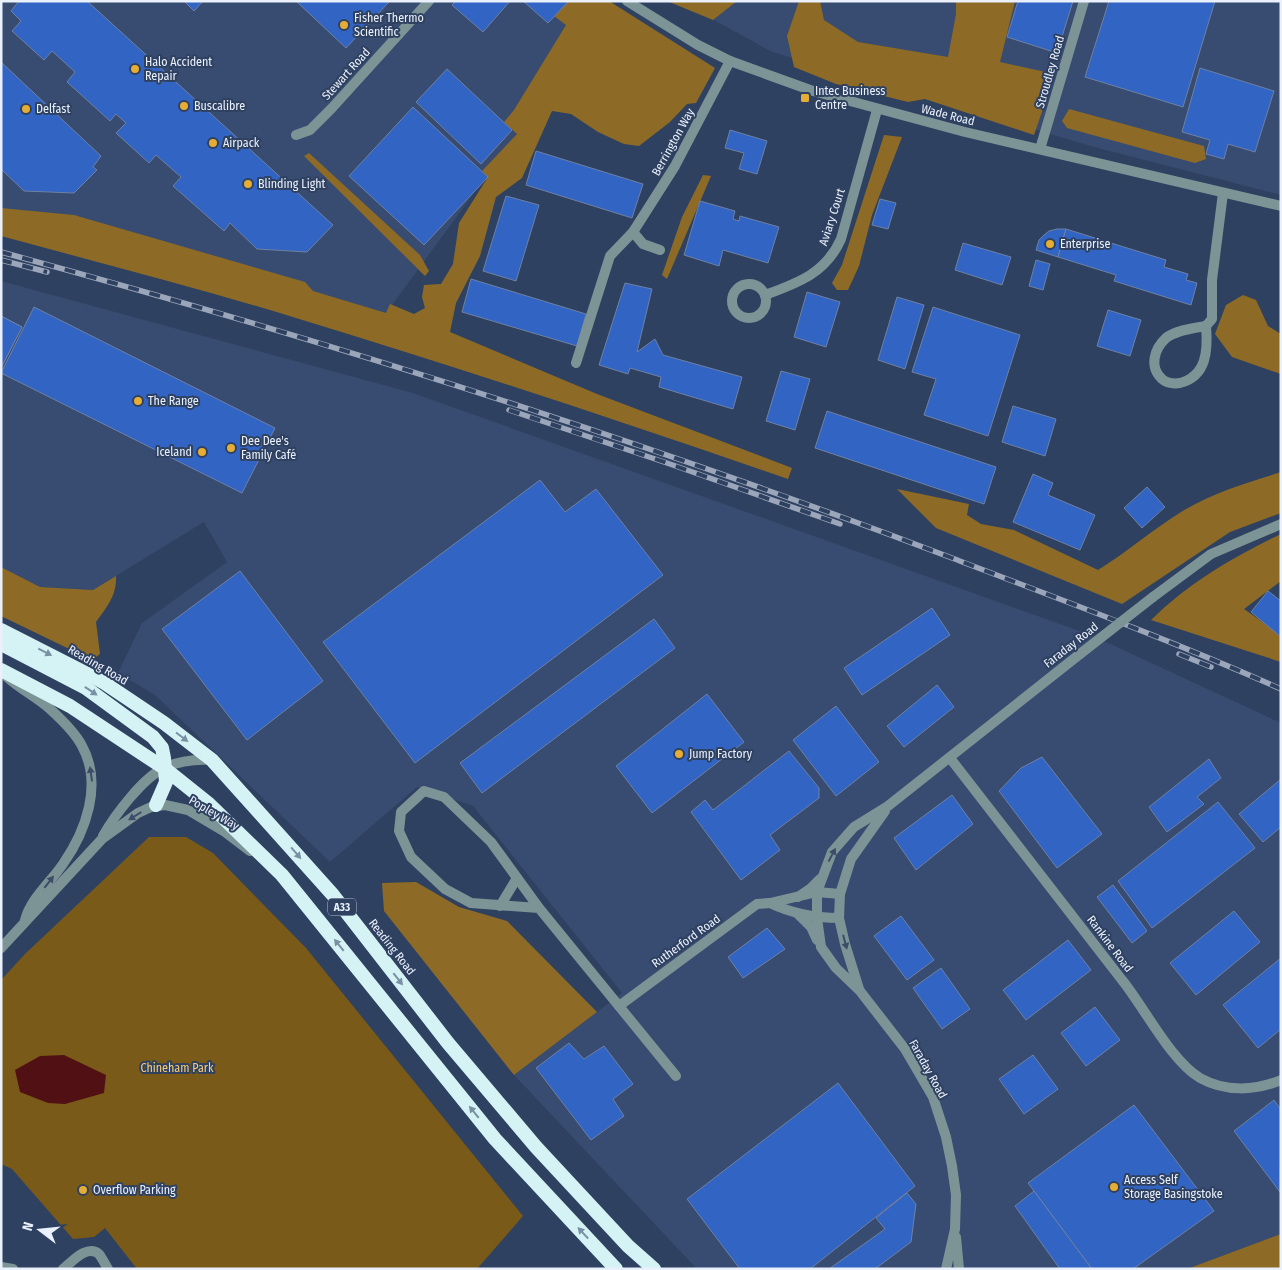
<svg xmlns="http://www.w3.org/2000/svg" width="1282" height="1270" font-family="'Fira Sans Condensed',sans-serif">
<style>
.built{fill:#384b70}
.green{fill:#795a18}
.forest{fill:#8d6b26}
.water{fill:#511014}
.building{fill:#3264c3;stroke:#6e81a4}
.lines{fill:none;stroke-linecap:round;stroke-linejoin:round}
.minor{stroke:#7d9496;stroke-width:10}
.tertiary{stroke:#7d9496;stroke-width:10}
.trunk{stroke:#d5f2f5;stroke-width:14}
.rail-casing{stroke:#9ba6ba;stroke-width:5.5}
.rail{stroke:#2f4160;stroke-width:4;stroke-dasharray:11;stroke-linecap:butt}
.tertiary-bridge{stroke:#7d9496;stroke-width:10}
.oneway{fill:#7a91a3}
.oneway2{fill:#3b4d68}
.poi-dot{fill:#e5ad35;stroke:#2f4160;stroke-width:2}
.labels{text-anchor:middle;stroke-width:4;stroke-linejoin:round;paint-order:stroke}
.shield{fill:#2f4160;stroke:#b2bcce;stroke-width:1}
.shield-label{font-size:11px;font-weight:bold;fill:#eaf1fd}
.poi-label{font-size:12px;fill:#eaf1fd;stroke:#2f4160;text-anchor:start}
.street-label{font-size:12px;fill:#eaf1fd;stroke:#2f4160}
.park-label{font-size:12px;fill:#f8cc79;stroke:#2f4160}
</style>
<rect width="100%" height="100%" fill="#2f4160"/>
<!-- built -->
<g class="built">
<path d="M1 1H589L604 15 376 327 1 221Z"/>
<path d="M679 1H1281V195L1094 147 772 52Z"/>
<path d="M1 281 413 393 1091 635 1281 723V1234L1187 1269H697L514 1075 622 993 473 806 417 787 330 862 155 695 118 673 142 623 227 562 204 522 93 590 40 587 1 567Z"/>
</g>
<!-- green -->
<path class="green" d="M149 837H186L213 853 306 948 523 1216 477 1269H137L105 1228 94 1237 73 1239 12 1169 1 1164V980L25 954Z"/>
<!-- forest -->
<g class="forest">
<path d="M566 1H609L715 68 696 103 687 104 670 122 639 146 624 144 598 132 571 114 552 111 522 178 496 197 480 256 456 303 450 332 597 394 792 468 788 479C625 423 461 368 296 318 199 288 100 263 1 236V208L74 215 305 282 313 291 386 313 390 304 414 314 425 308 422 297 424 285 441 284 453 264 459 223 488 177 482 171 517 134 504 122 514 110 566 25 554 16Z"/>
<path d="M667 1H737L713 20Z"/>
<path d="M799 1H820L824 20 858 42 948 57 956 14V1H1015L1000 62 1055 74 1034 135 925 99 908 102 836 84 794 67 787 36Z"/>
<path d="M1069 109 1204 146 1206 159 1195 163 1067 128 1062 121Z"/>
<path d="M884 135 902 137 872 215 859 266 848 290H837L832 283 842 265Z"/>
<path d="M309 153 420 255 429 271 425 276 304 156Z"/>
<path d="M703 175 711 176 667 279 662 275 682 217Z"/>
<path d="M1243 295 1256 300 1268 326 1281 334V374L1232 357 1215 334 1226 305Z"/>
<path d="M1281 472V513L1230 532 1122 604 936 528 897 489 969 504 967 515 981 524 1014 530 1098 570C1127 552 1152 530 1181 512 1211 493 1247 483 1281 472Z"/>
<path d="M1281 534V581L1244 609 1281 635V662L1151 620C1189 583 1233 557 1281 534Z"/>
<path d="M1 567 40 587 93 590 116 576C117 595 107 607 96 622L100 654 92 660 1 616Z"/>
<path d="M416 882 459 907 507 921 597 1012 514 1075 384 911 382 883Z"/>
<path d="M1281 1234V1269H1187Z"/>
</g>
<!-- water -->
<path class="water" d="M64 1055 106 1075 104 1093 65 1104 48 1103 20 1092 15 1070 40 1056Z"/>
<!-- building -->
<g class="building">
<path d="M19 1H87L333 225 307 252 257 249 230 223 224 231 173 186 181 177 156 155 149 163 116 133 126 123 116 114 110 121 67 82 75 72 52 51 44 60 12 31 21 21 11 11Z"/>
<path d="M184 1H203L194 11Z"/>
<path d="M296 1H389V2L346 48Z"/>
<path d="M456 1H510L483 32 452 5Z"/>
<path d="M523 1H569L548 23Z"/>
<path d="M1018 1H1073L1057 53 1007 37Z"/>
<path d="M1109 1H1215L1183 107 1085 77Z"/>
<path d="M1 62 101 156 93 167 97 170 74 193 24 191 1 169Z"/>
<path d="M1200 68 1274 91 1255 152 1228 144 1224 159 1206 154 1210 140 1182 132Z"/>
<path d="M447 69 512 130 481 164 416 102Z"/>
<path d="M413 107 488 177 424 245 349 176Z"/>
<path d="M730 130 767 141 757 174 739 169 744 153 725 148Z"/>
<path d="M536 151 643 184 632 218 526 185Z"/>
<path d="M506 196 539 205 516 281 483 271Z"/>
<path d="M880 199 896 203 888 229 872 225Z"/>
<path d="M700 201 735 211 733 219 739 221 740 216 779 227 768 263 723 250 719 266 684 255Z"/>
<path d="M1057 229H1066L1058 257 1036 250 1039 240 1044 235 1049 231Z"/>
<path d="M1066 229 1166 260 1164 267 1188 274 1186 280 1197 283 1191 305 1114 281 1116 275 1058 257Z"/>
<path d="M963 243 1011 257 1002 285 955 270Z"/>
<path d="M1036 260 1050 264 1043 290 1029 286Z"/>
<path d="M471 279 586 314 577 346 462 312Z"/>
<path d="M625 283 652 289 637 352 655 339 663 355 742 377 733 409 659 387 661 377 630 368 628 374 599 365Z"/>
<path d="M807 292 840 302 826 347 794 337Z"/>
<path d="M897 297 924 305 905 369 878 360Z"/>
<path d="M34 307 275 428 242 493 1 373Z"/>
<path d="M933 307 1020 335 988 436 924 415 936 379 912 372Z"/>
<path d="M1108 310 1141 320 1130 356 1097 346Z"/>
<path d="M1 316 22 327 1 368Z"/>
<path d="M1 316 22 327 1 368Z"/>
<path d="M781 371 810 379 795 430 766 421Z"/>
<path d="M1013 406 1056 419 1045 456 1002 442Z"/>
<path d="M827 411 996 467 984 504 815 448Z"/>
<path d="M1033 474 1053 483 1048 495 1095 515 1080 550 1013 522Z"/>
<path d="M540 480 565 512 596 489 663 575 415 763 323 642Z"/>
<path d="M1147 487 1165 507 1142 528 1124 508Z"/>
<path d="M240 571 323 681 247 740 162 629Z"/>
<path d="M1268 591 1281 601V637L1251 612Z"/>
<path d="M932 608 950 635 862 695 844 668Z"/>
<path d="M654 619 675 648 482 793 460 763Z"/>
<path d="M937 685 954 707 904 747 887 726Z"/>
<path d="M707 694 744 742 652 813 616 766Z"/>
<path d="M836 706 879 762 836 796 793 740Z"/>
<path d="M789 751 819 788V798L770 835 780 850 741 880 691 812 705 800 713 810Z"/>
<path d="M1042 757 1102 834 1057 868 999 791 1021 768Z"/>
<path d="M1209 759 1221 778 1197 797 1204 804 1167 832 1149 807Z"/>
<path d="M1281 779V827L1263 842 1239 814Z"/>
<path d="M952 795 973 824 916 870 894 838Z"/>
<path d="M1218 802 1255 848 1152 928 1118 881Z"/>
<path d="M1113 885 1147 931 1132 943 1097 897Z"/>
<path d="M1234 911 1260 942 1196 995 1170 963Z"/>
<path d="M901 916 934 960 907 980 874 936Z"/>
<path d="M767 928 785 949 743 978 728 957Z"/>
<path d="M1068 940 1091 970 1026 1020 1003 990Z"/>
<path d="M1281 958V1029L1258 1048 1223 1005Z"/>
<path d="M941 968 970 1009 942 1029 913 988Z"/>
<path d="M1095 1007 1120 1040 1086 1066 1061 1033Z"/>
<path d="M569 1043 584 1059 604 1046 633 1084 613 1099 624 1116 591 1140 536 1068Z"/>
<path d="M1033 1055 1058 1089 1024 1114 999 1079Z"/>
<path d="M838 1083 915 1186 810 1269H740L687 1199Z"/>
<path d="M1274 1100 1281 1110 1280 1192 1234 1131Z"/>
<path d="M1134 1105 1214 1211 1133 1269H1092L1028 1183Z"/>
<path d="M1034 1191 1092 1269H1060L1015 1206Z"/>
<path d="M907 1193 916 1204 911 1242 875 1269H829L885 1229 876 1218Z"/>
</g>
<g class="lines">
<!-- minor -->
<g class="minor">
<path d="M296 135 310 130 332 108 429 1"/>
<path d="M1040 149 1084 1"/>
<path d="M633 232 643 244 660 250"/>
<circle cx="749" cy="301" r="17"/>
<path d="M765 295C798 283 826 273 841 239L877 110"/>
<path d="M1206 326C1208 350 1207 376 1180 383 1174 384 1166 383 1162 379 1149 367 1154 349 1166 338 1176 330 1194 328 1206 326Z"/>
<path d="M1206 326 1212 319V280L1223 193"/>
<path d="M576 363 610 256 633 232 675 166 730 61"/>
<path d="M950 758C1008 832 1065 906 1122 980 1144 1007 1171 1061 1200 1078 1225 1092 1255 1091 1281 1080"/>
<path d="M770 903C793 914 814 918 839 918"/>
<path d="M500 906 517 878"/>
<path d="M539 908 471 903 445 889 411 857 399 831 401 812 424 791 444 797 491 842 539 908 676 1076"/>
<path d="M619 1006 757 904 770 903 817 892 840 894"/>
<path d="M1 1267 13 1269"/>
<path d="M63 1269C72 1262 87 1244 99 1254 102 1258 105 1264 108 1269"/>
</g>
<!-- tertiary -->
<g class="tertiary">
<path d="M627 1 698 45 730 61 813 91 965 132 1281 206"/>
<path d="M1153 597 1211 554 1281 524"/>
<path d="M7 677C20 689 37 697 50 709 61 719 75 732 82 746 103 784 86 831 63 864 50 883 31 898 25 920"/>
<path d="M103 836C114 816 144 776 166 767 180 761 196 759 212 760"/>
<path d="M798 897 811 888 820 879"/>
<path d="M798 914 811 927 817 940"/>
<path d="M1 948 102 839 138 813 151 807 165 805 188 810 225 832 250 851"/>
<path d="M859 989 845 944 839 918 840 894 851 859 885 811"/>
<path d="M956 1237 959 1269"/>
<path d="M946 1269 955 1229 956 1195 952 1166 946 1137 933 1097 905 1049 860 991 836 968 821 947 817 918V892L832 852 854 827 888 806 1080 654"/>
</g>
<!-- trunk -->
<g class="trunk">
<path d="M1 630 103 682 164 723 212 760 333 895 448 1043 536 1147 628 1246 654 1269"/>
<path d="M1 644 86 688 153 737 162 748 164 758 166 782 156 805"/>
<path d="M1 670 70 706 164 768 209 804 282 875 495 1139 616 1269"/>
</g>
<!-- rail casing -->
<g class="rail-casing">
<g id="rail">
<path d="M1 252C323 339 641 440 952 558 1062 600 1173 641 1281 689"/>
<path d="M1 260 47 272"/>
<path d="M509 410 667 463 840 524"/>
<path d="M1179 654 1211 667"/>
</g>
</g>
<!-- rail -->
<use href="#rail" class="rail"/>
<!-- tertiary-bridge -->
<path class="tertiary-bridge" d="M1080 654 1153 597"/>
</g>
<!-- one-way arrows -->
<defs><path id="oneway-solid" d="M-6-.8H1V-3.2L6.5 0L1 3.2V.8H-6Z" transform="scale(1.25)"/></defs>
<g class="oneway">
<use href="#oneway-solid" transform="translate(45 652) rotate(27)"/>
<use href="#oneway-solid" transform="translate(91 691) rotate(34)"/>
<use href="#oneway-solid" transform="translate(182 737) rotate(37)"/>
<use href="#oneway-solid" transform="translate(296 853) rotate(49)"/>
<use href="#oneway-solid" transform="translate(339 945) rotate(-129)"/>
<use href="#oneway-solid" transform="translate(398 979) rotate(52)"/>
<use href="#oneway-solid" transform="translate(474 1112) rotate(-129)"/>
<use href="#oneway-solid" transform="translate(583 1233) rotate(-133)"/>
</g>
<g class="oneway2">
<use href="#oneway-solid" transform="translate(91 774) rotate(-98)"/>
<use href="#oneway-solid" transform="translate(135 816) rotate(148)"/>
<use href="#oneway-solid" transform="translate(832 855) rotate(-62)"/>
<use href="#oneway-solid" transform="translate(49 882) rotate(-52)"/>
<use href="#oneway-solid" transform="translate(845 942) rotate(75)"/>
</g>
<!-- markers -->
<g class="poi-dot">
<circle cx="344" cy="25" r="5"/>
<circle cx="135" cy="69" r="5"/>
<rect x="800" y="93" width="10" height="10" rx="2.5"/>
<circle cx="184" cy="106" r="5"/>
<circle cx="26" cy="109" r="5"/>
<circle cx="213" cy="143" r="5"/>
<circle cx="248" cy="184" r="5"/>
<circle cx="1050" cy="244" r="5"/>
<circle cx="138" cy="401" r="5"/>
<circle cx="231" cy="448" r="5"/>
<circle cx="202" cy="452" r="5"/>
<circle cx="679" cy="754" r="5"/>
<circle cx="1114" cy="1187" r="5"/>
<circle cx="83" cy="1190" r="5"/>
</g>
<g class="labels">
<!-- shield labels -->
<rect class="shield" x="328" y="898.5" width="28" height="17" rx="4"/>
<g class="shield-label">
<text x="342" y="911">A33</text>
</g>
<!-- poi labels -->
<g class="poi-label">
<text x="354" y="22">Fisher Thermo<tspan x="354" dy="14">Scientific</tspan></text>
<text x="145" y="66">Halo Accident<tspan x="145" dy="14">Repair</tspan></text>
<text x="815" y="95">Intec Business<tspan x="815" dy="14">Centre</tspan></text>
<text x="194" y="110">Buscalibre</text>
<text x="36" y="113">Delfast</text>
<text x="223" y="147">Airpack</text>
<text x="258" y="188">Blinding Light</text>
<text x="1060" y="248">Enterprise</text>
<text x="148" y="405">The Range</text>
<text x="241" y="445">Dee Dee's<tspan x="241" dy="14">Family Café</tspan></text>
<text x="192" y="456" text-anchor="end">Iceland</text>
<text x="689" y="758">Jump Factory</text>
<text x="1124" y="1184">Access Self<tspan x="1124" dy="14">Storage Basingstoke</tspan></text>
<text x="93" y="1194">Overflow Parking</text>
</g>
<!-- street labels -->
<g class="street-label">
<text transform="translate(1050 72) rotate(-74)" y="4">Stroudley Road</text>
<text transform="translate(346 74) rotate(-48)" y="4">Stewart Road</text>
<text transform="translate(948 115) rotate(14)" y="4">Wade Road</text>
<text transform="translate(673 142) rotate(-61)" y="4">Berrington Way</text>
<text transform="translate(832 217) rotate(-72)" y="4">Aviary Court</text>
<text transform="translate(1071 645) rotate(-38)" y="4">Faraday Road</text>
<text transform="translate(98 665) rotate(30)" y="4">Reading Road</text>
<text transform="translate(214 813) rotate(30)" y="4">Popley Way</text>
<text transform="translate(686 941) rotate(-36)" y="4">Rutherford Road</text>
<text transform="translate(1110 944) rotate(53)" y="4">Rankine Road</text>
<text transform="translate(392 947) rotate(52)" y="4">Reading Road</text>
<text transform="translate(928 1069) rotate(61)" y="4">Faraday Road</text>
</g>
<!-- park labels -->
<g class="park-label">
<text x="177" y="1072">Chineham Park</text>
</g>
</g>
<!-- border -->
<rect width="1282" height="1270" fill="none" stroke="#eaf1fd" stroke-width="5"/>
<!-- north arrow -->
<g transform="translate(40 1230) rotate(286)" stroke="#2f4160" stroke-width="4" paint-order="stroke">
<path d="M0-4L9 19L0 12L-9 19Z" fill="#eaf1fd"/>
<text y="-8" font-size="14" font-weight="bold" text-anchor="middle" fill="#eaf1fd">N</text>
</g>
</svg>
